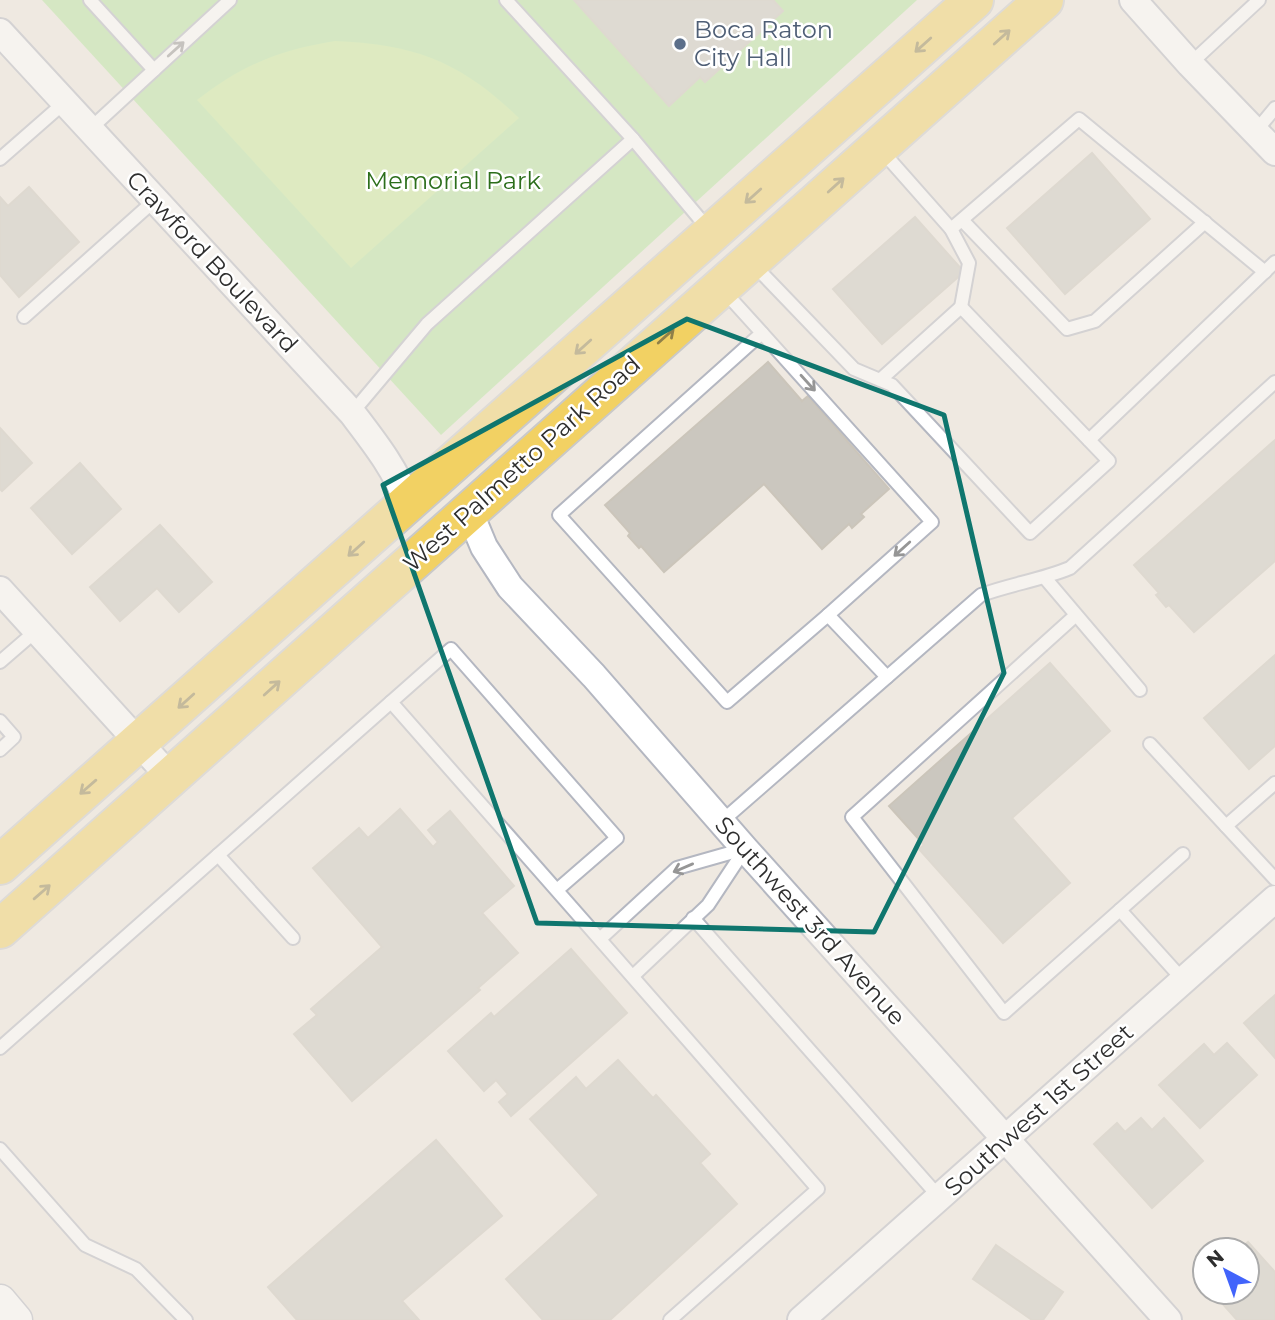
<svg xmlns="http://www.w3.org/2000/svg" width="1275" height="1320" font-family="Montserrat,sans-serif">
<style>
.green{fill:#b6e59e}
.pitch{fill:#c9ec9a}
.building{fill:#cbc7bf;stroke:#cbc5ba;stroke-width:2}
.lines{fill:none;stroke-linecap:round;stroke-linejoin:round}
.service-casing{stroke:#b4b7c1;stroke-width:16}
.minor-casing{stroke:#b4b7c1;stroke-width:30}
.tertiary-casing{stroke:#b4b7c1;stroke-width:35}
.primary-casing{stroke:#c9c9c9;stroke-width:42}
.service{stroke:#fff;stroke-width:12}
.minor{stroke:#fff;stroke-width:26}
.tertiary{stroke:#fff;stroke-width:32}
.primary{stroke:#f2d163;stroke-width:38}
.oneway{stroke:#908048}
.oneway2{stroke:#969696}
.marked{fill:none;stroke:#0f766e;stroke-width:5;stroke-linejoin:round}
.service-dot{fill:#5c6f8a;stroke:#fff;stroke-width:2.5}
.labels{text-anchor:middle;stroke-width:5;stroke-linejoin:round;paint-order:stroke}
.service-label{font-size:24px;fill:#4e5e75;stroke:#fff;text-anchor:start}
.park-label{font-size:24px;fill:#2c6e1b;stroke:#fff}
.street-label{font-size:24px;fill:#2e2e2e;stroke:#fff}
</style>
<rect width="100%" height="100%" fill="#efe9e1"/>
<!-- green -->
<path class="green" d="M42 0H917L441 435Z"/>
<!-- pitch -->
<path class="pitch" d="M335 41C415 44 461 62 519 118L351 268 197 100C242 65 279 50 335 41Z"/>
<!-- building -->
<g class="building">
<path d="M574 0H773L783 11 705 82 700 77 669 106Z"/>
<path d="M1092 153 1150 219 1065 294 1007 228Z"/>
<path d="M29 187 79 242 19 297 0 275V197L8 206Z"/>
<path d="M915 217 964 272 882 344 833 289Z"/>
<path d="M768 362 802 401 808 396 889 489 861 514 864 517 852 528 849 524 822 549 764 484 664 572 641 546 639 548 628 536 630 533 605 505Z"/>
<path d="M0 428 32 463 2 491 0 489Z"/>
<path d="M1275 440V561L1194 632 1169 605 1166 607 1156 595 1159 593 1134 565Z"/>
<path d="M80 463 121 509 72 554 31 508Z"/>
<path d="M160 525 212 582 179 612 157 588 120 621 90 587Z"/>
<path d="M1275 655V746L1249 769 1204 718Z"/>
<path d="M1050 663 1110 731 1012 818 1070 883 1003 943 919 849 924 845 889 806Z"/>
<path d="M400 809 433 847 438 842 428 830 450 811 514 886 482 913 518 953 478 988 480 990 352 1101 294 1034 317 1015 311 1009 382 947 313 868 359 828 368 838Z"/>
<path d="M571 949 627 1013 511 1116 499 1102 508 1094 496 1080 484 1091 448 1051 491 1013 494 1017Z"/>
<path d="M1275 995V1058L1244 1023Z"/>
<path d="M1227 1043 1257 1075 1200 1128 1159 1085 1204 1044 1214 1055Z"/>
<path d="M618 1060 653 1098 656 1095 710 1154 700 1163 737 1204 610 1320H543L506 1279 599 1195 530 1119 576 1077 586 1089Z"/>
<path d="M1141 1118 1152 1130 1164 1118 1203 1161 1152 1208 1094 1144 1117 1123 1125 1132Z"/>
<path d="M436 1140 502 1216 402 1301 419 1320H297L268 1287Z"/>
<path d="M1248 1242 1275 1272V1320H1237L1221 1302 1232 1292H1247V1250H1239Z"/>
<path d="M996 1245 1063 1292 1043 1320H1032L973 1279Z"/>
</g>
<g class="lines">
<!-- service casing -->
<g class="service-casing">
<g id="service">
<path d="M90 0 154 70"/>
<path d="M506 0 633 139 709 230"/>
<path d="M1190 64 1259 0"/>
<path d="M90 129 230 0"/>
<path d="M1256 131 1275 108"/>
<path d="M882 151 951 229 1079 119 1265 272"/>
<path d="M0 159 65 102"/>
<path d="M962 220 1067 329 1095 321 1205 222"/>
<path d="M951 229 969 263 961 307"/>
<path d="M753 264 854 369 892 385 1030 533 1109 461 961 307 880 380"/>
<path d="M723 290 762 333 559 515 727 702 828 615 887 677"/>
<path d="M24 317 155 200"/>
<path d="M762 333 932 522 828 615"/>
<path d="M352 413 427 324 633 139"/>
<path d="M1089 440 1275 262"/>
<path d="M1045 578 1140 690"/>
<path d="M1076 615 852 817 1004 1013 1183 854"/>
<path d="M0 662 37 630"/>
<path d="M0 721 14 737 0 750"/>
<path d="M1150 744 1275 879"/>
<path d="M721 822 981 595C1011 584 1041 580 1070 568L1275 382"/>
<path d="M1226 826 1275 783"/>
<path d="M557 890 617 838 451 649 391 702C534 864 676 1026 818 1189L670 1320"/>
<path d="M1120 910 1184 981"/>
<path d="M693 918 940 1198"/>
<path d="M293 938 218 855 391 702"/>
<path d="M601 938 677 868 744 849"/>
<path d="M633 976 708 905 745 849"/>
<path d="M0 1048 218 855"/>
<path d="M0 1149 85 1245 136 1269 186 1320"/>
</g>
</g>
<!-- minor casing -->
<g class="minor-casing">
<g id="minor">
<path d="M1133 0 1190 64 1275 152"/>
<path d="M0 32 352 413C374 442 395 468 408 503"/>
<path d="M469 511 484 547 510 587 594 676 745 849 1168 1320"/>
<path d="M0 590 171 778"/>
<path d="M801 1320 1275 899"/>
</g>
</g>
<!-- tertiary casing -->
<g class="tertiary-casing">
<path id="tertiary" d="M0 1301 16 1320"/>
</g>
<!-- primary casing -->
<g class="primary-casing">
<g id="primary">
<path d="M0 865 974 0"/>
<path d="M0 929 1044 0"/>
</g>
</g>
<!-- service -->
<use href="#service" class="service"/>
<!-- minor -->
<use href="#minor" class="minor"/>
<!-- tertiary -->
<use href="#tertiary" class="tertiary"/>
<!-- primary -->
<use href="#primary" class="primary"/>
</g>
<!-- one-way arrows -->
<defs><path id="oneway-shaft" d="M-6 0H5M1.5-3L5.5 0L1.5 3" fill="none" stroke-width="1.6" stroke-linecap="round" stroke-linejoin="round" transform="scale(1.75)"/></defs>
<g class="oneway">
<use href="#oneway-shaft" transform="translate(1002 37) rotate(-42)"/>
<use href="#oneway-shaft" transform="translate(923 45) rotate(138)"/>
<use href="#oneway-shaft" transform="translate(836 185) rotate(-42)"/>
<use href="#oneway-shaft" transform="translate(753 196) rotate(138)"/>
<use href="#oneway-shaft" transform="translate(666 336) rotate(-42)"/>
<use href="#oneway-shaft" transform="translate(583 347) rotate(138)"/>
<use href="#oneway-shaft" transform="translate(356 549) rotate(138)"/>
<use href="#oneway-shaft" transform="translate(272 688) rotate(-42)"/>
<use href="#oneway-shaft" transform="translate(186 701) rotate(138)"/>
<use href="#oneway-shaft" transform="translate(88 787) rotate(139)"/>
<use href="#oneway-shaft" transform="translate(42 892) rotate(-41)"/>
</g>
<g class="oneway2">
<use href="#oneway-shaft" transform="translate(176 49) rotate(-42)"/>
<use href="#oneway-shaft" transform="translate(808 383) rotate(48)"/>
<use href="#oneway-shaft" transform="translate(902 549) rotate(138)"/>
<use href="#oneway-shaft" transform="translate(683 868) rotate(157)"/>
</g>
<!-- marked area -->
<path d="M0 0H1275V1320H0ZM687 319 944 415 1004 673 874 932 537 923 383 485Z" fill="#efe9e1" fill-opacity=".55" fill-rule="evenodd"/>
<path class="marked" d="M687 319 944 415 1004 673 874 932 537 923 383 485Z"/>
<!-- markers -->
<circle class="service-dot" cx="680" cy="44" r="7"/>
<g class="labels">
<!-- service labels -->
<g class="service-label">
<text x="694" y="38">Boca Raton<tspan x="694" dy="28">City Hall</tspan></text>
</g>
<!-- park labels -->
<g class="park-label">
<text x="453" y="189">Memorial Park</text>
</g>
<!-- street labels -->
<g class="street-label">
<text transform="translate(212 262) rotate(47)" y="8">Crawford Boulevard</text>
<text transform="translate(522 464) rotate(-42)" y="8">West Palmetto Park Road</text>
<text transform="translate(810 921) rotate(48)" y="8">Southwest 3rd Avenue</text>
<text transform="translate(1039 1110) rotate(-42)" y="8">Southwest 1st Street</text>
</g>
</g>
<!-- north arrow -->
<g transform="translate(1226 1271) rotate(319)"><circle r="33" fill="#ffffff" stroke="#ababab" stroke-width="2"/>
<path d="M0-5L12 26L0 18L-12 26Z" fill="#4264fb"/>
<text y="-10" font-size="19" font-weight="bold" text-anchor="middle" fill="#2e2e2e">N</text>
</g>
</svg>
